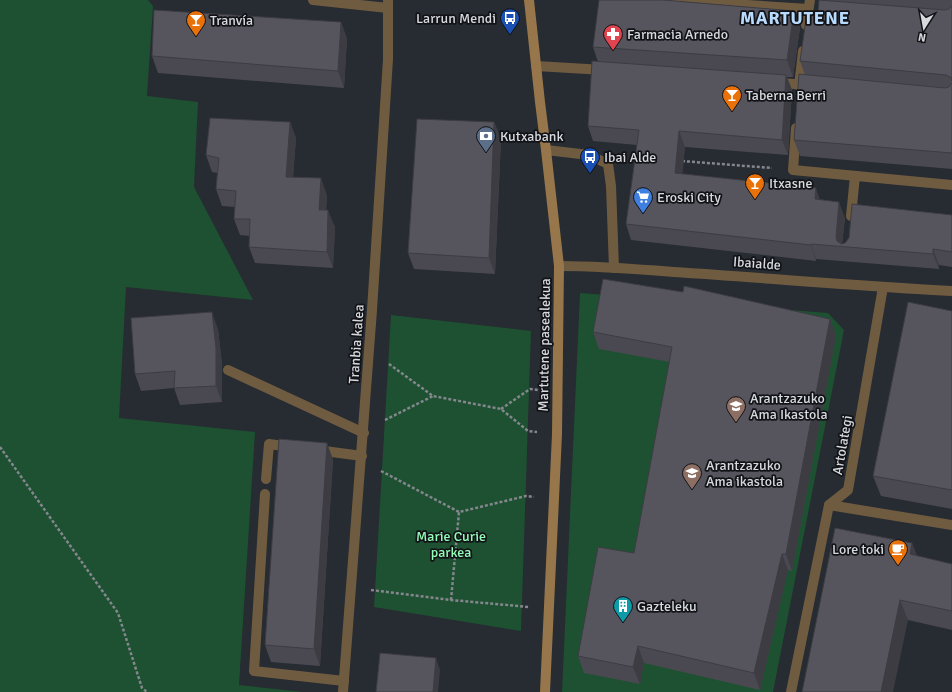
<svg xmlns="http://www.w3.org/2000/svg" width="952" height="692" font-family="Signika,sans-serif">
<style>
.green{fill:#1d5131}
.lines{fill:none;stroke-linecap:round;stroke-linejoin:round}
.path{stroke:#84878d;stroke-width:2.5;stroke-dasharray:3 2;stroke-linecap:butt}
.service{stroke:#6f5c40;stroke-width:10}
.pedestrian{stroke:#6f5c40;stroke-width:10}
.minor{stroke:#6f5c40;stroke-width:10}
.secondary{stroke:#96764a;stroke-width:10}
.wall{fill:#4a4951}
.shaded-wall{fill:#3c3c42}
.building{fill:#56555e;stroke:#3c3c42}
.labels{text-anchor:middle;stroke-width:3.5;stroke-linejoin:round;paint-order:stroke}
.poi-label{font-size:14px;fill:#d6d9de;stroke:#121317;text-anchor:start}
.street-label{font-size:14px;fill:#d6d9de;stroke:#121317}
.park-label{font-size:14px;fill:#94fdb8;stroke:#121317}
.district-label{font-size:18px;font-weight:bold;letter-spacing:1px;fill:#b8dafc;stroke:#121317}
</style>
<rect width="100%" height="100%" fill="#272b32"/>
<!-- green -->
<g class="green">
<path d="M0 0H148L153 6 147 96 198 102 194 187 253 300 126 287 119 418 255 432 239 685 303 692H0Z"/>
<path d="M580 293 828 313 844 330 773 692H562Z"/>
<path d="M391 315 531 331 521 631 374 607Z"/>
</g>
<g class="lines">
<!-- path -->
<g class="path">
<path d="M682 161 772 168"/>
<path d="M389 364 433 396 501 409 528 431 537 432"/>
<path d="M501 409 530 389 538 390"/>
<path d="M385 420 433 396"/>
<path d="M0 447 118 613 142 688 147 692"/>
<path d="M381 471 459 512"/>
<path d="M371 590 451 600 529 607"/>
<path d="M451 600 459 512 526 496 534 497"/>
</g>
<!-- service -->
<g class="service">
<path d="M546 150 589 155 608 164 611 186 614 268"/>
<path d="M228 370 364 433"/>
<path d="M317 450 362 456"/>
<path d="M266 479 269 444 291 447"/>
</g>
<!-- pedestrian -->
<g class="pedestrian">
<path d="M670 0 808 9"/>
<path d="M265 494 254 671 344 681"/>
<path d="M343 692 372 310"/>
</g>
<!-- minor -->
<g class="minor">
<path d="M313 0 388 8"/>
<path d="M806 25 810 0"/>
<path d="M536 66 604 70"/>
<path d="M777 83 811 85"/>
<path d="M799 86 803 51"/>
<path d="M796 128 793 170 952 185"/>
<path d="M851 216 855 176"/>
<path d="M559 266C598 266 636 269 674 272 767 278 859 286 952 291"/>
<path d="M372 310 388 59V0"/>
<path d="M829 505 952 525"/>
<path d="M791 692 829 505 848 490 883 287"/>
</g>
<!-- secondary -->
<path class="secondary" d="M529 0 540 102 546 150 559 266 557 434 545 692"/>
</g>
<!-- wall -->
<g class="wall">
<path d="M825 0H952V169L800 156 794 140 805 75 800 61 818 13Z"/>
<path d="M794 11 800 28 793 77H787L792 90 788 155 685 147 682 174 820 200 845 218 842 244 952 215V267L939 265V269L816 259V261L631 240 626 224 637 145 593 141 588 126 598 62 593 47Z"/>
<path d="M341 22 347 39 344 88 158 73 152 56Z"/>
<path d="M290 122 296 138 293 177 327 195 326 210 335 227 333 268 255 263 249 247 250 236 240 235 234 219 235 207 222 206 216 189 217 173 212 172 206 155Z"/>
<path d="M494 122 501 139 495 274 414 269 408 253Z"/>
<path d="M952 311V509L881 496 873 476Z"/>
<path d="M830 319 836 336 792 571 788 570 760 690 644 663 640 684 584 673 578 656 634 553 670 362 599 349 593 332Z"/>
<path d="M218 329 222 364V402L180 405 174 388 141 391 135 374Z"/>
<path d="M327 443 333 460 320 666 271 662 265 645Z"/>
<path d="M912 543 917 556 952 564V630L908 620 802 692Z"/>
</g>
<!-- shaded-wall -->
<g class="shaded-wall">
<path d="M794 11 800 28 793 77 787 60Z"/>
<path d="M341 22 347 39 344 88 338 71Z"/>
<path d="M786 75 792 90 788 155 782 140Z"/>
<path d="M290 122 296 138 292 193 286 177Z"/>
<path d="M494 122 501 139 495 274 489 258Z"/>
<path d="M679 131 685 147 681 189 675 173Z"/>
<path d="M321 178 327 195 325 227 319 210Z"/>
<path d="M816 188 821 203 815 199Z"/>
<path d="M839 202 845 218 842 246H839L836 237Z"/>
<path d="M328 210 335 227 333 268 327 252Z"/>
<path d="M811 244 816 259V261L811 245Z"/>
<path d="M933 249 939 265V269L933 254Z"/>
<path d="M212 312 218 329 222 364V402L216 386Z"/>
<path d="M830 319 836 336 792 571 786 554Z"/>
<path d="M327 443 333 460 320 666 314 649Z"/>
<path d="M912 543 919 563 910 554Z"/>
<path d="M782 554 788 570 760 690 754 673Z"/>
<path d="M900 600 908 620 893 692H881Z"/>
<path d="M638 646 644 663 640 684 633 667Z"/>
<path d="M436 658 440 670 438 692H433Z"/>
</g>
<!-- building -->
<g class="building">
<path d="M599 0H663L794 11 787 60 593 47Z"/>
<path d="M819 0 945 10 949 9 952 5V81V78L946 75 800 61 807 12 818 13Z"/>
<path d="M154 10 341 22 338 71 152 56Z"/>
<path d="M592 61 786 75 782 140 679 131 675 173 816 188 815 199 839 202 836 237 837 241 841 244 845 243 849 238 852 204 952 215V252L933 249V254L811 244V245L626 224 639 130 588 126Z"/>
<path d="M799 74 945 88 949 87 952 83V153L794 140Z"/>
<path d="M210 118 290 122 286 177 321 178 319 210H328L327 252 249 247 250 219H234L236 191 216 189 219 158 206 155Z"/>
<path d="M417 119 494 122 489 258 408 253Z"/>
<path d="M603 279 683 292 684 286 830 319 786 554H782L754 673 638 646 633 667 578 656 598 547 634 553 672 347 593 332Z"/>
<path d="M908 302 952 311V490L873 476Z"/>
<path d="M212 312 216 348V386L174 388 175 371 135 374 131 318Z"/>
<path d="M279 439 327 443 314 649 265 645Z"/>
<path d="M835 528 912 543 910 554 952 564V611L900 600 881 692H802Z"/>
<path d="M380 653 436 658 433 692H376Z"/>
</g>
<!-- icons -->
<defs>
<g id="bus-pin" transform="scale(1)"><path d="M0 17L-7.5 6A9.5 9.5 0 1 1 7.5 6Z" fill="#1a4fb4" stroke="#121317"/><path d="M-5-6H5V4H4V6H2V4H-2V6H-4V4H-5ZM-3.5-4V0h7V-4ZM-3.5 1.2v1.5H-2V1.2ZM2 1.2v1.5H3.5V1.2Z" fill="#fff"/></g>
<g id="bar-pin" transform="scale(1)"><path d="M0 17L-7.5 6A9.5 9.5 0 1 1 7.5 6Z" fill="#e8710a" stroke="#121317"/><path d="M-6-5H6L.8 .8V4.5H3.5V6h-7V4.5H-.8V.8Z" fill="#fff"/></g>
<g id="pharmacy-pin" transform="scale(1)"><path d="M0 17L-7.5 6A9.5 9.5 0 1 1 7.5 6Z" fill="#e0444e" stroke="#121317"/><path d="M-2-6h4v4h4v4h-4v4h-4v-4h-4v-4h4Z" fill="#fff"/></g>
<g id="bank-pin" transform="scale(1)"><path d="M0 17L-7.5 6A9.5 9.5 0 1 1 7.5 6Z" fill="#5c6f8a" stroke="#121317"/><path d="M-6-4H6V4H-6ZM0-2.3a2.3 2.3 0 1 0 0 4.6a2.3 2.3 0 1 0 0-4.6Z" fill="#fff"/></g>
<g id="supermarket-pin" transform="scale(1)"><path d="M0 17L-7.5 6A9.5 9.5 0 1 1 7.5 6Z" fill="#3f7fe0" stroke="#121317"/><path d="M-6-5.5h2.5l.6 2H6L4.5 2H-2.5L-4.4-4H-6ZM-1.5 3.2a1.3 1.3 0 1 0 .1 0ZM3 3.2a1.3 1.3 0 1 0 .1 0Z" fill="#fff"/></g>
<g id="school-pin" transform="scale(1)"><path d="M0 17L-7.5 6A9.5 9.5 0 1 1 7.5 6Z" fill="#8d6e63" stroke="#121317"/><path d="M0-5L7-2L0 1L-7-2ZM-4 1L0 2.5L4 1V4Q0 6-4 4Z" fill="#fff"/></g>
<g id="cafe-pin" transform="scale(1)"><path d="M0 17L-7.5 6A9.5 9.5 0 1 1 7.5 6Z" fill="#e8710a" stroke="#121317"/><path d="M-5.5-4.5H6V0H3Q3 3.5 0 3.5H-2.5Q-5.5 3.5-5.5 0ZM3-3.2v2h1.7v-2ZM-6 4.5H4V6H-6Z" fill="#fff"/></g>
<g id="building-pin" transform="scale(1)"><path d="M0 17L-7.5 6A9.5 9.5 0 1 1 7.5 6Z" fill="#0f9aa8" stroke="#121317"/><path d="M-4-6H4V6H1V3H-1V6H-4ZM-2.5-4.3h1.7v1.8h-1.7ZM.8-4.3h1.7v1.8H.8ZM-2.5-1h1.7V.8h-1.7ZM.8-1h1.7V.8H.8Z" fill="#fff"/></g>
</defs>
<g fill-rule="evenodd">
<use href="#bus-pin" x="510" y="18"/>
<use href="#bar-pin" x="196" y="20"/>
<use href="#pharmacy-pin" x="613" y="34"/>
<use href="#bar-pin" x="732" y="95"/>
<use href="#bank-pin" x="486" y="136"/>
<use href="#bus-pin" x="590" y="157"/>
<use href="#bar-pin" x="755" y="183"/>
<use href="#supermarket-pin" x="643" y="197"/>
<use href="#school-pin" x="736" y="406"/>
<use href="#school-pin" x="692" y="473"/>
<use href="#cafe-pin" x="898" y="549"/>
<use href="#building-pin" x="623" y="606"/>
</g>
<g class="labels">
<!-- poi labels -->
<g class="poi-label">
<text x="496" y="23" text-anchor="end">Larrun Mendi</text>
<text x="210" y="25">Tranvía</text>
<text x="627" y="39">Farmacia Arnedo</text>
<text x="746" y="100">Taberna Berri</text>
<text x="500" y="141">Kutxabank</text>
<text x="604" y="162">Ibai Alde</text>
<text x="769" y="188">Itxasne</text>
<text x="657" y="202">Eroski City</text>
<text x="750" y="403">Arantzazuko<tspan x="750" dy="16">Ama Ikastola</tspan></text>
<text x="706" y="470">Arantzazuko<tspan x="706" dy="16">Ama ikastola</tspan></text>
<text x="884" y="554" text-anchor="end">Lore toki</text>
<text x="637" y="611">Gazteleku</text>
</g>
<!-- street labels -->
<g class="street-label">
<text transform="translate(757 263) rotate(4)" y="5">Ibaialde</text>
<text transform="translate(356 344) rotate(-86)" y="5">Tranbia kalea</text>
<text transform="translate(544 345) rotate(-89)" y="5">Martutene pasealekua</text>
<text transform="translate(842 445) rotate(-80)" y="5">Artolategi</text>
</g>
<!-- park labels -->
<g class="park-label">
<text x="451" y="541">Marie Curie<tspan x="451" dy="16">parkea</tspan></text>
</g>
<!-- district labels -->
<g class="district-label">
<text x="795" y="24">MARTUTENE</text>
</g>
</g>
<!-- north arrow -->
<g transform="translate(924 28) rotate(191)" stroke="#121317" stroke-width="3" paint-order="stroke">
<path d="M0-3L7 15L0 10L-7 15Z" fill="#d6d9de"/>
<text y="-6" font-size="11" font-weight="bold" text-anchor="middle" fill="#d6d9de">N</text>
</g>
</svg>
